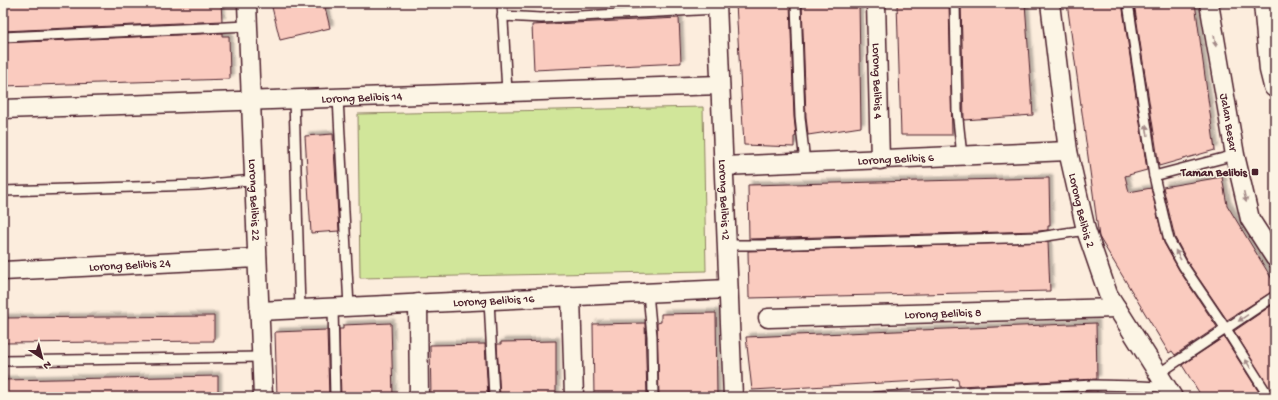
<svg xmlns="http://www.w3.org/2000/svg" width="1278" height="400" font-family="'Gochi Hand',sans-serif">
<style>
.green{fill:#d1e69a;stroke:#8e8262}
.building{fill:#facbbf;stroke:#4a1f2b;filter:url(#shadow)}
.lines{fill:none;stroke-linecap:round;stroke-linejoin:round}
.lane-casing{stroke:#4a1f2b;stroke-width:12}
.street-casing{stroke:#4a1f2b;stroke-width:21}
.highway-casing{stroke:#4a1f2b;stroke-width:25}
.lane{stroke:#fcf5e5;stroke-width:9}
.street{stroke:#fcf5e5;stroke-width:18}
.highway{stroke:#fcf5e5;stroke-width:22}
.oneway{fill:#a38a88}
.poi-dot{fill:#4a1f2b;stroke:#fcf5e5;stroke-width:1.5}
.labels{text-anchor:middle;stroke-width:3;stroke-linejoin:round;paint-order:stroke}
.street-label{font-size:12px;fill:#4a1f2b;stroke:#fcf5e5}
.poi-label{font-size:12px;font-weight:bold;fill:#4a1f2b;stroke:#fcf5e5;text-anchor:end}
</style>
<defs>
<filter id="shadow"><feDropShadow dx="3.5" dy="-3.5" stdDeviation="1" flood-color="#0004"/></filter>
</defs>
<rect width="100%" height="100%" fill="#fceddd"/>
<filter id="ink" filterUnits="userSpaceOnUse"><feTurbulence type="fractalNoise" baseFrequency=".025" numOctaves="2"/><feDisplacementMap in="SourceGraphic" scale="8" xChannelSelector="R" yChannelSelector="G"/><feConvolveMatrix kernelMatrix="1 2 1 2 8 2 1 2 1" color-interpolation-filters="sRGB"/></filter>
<g filter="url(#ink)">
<!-- green -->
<path class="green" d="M703 107 706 271 360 278 358 114Z"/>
<!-- building -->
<g class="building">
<path d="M3 3H221L222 21 3 31Z"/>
<path d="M271 3H324L330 28 280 40Z"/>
<path d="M736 3H790L794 117 796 136 794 137V147L744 145Z"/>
<path d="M802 3H859L861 127 808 135 806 117Z"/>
<path d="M897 3H949L952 135H901Z"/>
<path d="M961 3H1025L1033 115 964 120Z"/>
<path d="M1067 3H1122L1147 170 1125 176 1129 192 1151 188 1164 243 1179 270 1217 327 1175 355 1172 351 1169 353 1099 237Z"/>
<path d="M1134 3H1195L1215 150 1159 166Z"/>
<path d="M679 18 681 63 534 70 532 25Z"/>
<path d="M222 33V36H229L230 79 3 86V43Z"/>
<path d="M333 134 339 231 311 233 305 136Z"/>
<path d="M1222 177 1227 205 1275 284V290L1227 320 1189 264 1175 238 1163 187Z"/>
<path d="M1049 178 1050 226H1048V230L1039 231 749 239 748 185Z"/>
<path d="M1048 242 1050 291 749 298 748 251Z"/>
<path d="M1275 303V397L1234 331Z"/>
<path d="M716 313 717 397H659L657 323 661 322V314Z"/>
<path d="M214 316V341L3 343V318Z"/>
<path d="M391 323 393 397H341L339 329H343V325Z"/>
<path d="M645 323 647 397H594L593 324Z"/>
<path d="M1096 323 1097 379 959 386 958 379 752 390 746 337Z"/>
<path d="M327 330 329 397H277L275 332Z"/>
<path d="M1224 337 1262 397H1202L1182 365Z"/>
<path d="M556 341V397H500L497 344H501V342Z"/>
<path d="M485 344 488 397H431L430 345Z"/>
<path d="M218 376V397H3V380Z"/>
<path d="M1093 391H1097V397H985Z"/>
</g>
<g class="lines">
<!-- lane casing -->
<g class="lane-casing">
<g id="lane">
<path d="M502 3 507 92"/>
<path d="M796 3 800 117 805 163"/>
<path d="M955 3 957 110 962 156"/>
<path d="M1128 3 1154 176 1169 240 1184 267 1226 329 1269 397"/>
<path d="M502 16 541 18 717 9"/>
<path d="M3 37 248 26"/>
<path d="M338 98 349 307"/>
<path d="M294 99 300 309"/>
<path d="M1154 176 1235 155"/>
<path d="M3 191 198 185 254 180"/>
<path d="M726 245H761L1040 237 1086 230"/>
<path d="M648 293 652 336 653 397"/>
<path d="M489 300 494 397"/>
<path d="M333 308 335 397"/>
<path d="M3 361 261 357"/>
<path d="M1158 374 1275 296"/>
<path d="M876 397 1093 385 1140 386 1158 387 1167 390"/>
</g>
</g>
<!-- street casing -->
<g class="street-casing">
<g id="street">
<path id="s1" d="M247 3 263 397"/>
<path id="s2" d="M717 3 733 397"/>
<path id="s3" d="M876 3 880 160"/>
<path id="s4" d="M1050 3 1068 151 1086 230 1108 294 1173 397"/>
<path id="s5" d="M1209 3 1235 155 1250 219 1275 258"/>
<path id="s6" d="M3 109 720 85"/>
<path id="s7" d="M724 166 1068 151"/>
<path id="s8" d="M3 271 257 258"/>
<path d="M571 296 574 397"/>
<path d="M418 303 419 397"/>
<path id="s9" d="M259 311 728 289"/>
<path id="s10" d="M768 318 1117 308"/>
</g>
</g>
<!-- highway casing -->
<g class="highway-casing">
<path id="highway" d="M1265 3 1271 70 1275 86"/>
</g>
<!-- lane -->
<use href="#lane" class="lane"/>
<!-- street -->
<use href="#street" class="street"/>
<!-- highway -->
<use href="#highway" class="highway"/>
</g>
<!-- one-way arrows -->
<defs><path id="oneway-solid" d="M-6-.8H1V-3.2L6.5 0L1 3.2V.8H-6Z"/></defs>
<g class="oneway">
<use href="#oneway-solid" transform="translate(1215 41) rotate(81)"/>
<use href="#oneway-solid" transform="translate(1147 130) rotate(-99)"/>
<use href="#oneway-solid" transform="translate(1245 197) rotate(77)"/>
<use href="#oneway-solid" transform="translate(1178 255) rotate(-120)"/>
<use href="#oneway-solid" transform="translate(1243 318) rotate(146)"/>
<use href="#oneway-solid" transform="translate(1248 364) rotate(-122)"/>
</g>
</g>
<!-- markers -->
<rect class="poi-dot" x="1251" y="168" width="8" height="8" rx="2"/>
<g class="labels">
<!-- street labels -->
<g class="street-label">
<text dy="4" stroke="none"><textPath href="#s3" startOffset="78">Lorong Belibis 4</textPath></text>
<text dy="4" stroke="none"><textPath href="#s6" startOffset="359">Lorong Belibis 14</textPath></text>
<text dy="4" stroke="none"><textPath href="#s5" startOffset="121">Jalan Besar</textPath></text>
<text dy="4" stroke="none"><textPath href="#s7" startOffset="172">Lorong Belibis 6</textPath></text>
<text dy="4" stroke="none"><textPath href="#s1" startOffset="197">Lorong Belibis 22</textPath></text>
<text dy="4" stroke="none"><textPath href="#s2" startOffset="197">Lorong Belibis 12</textPath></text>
<text dy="4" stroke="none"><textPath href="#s4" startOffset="210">Lorong Belibis 2</textPath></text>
<text dy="4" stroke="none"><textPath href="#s8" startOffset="127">Lorong Belibis 24</textPath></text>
<text dy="4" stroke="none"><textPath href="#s9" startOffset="235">Lorong Belibis 16</textPath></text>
<text dy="4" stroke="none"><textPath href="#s10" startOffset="175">Lorong Belibis 8</textPath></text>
</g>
<!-- poi labels -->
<g class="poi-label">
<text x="1247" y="176">Taman Belibis</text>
</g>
</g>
<!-- margin -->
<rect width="1278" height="400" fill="none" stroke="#fcf5e5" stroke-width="16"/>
<rect x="8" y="8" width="1262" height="384" fill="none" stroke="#4a1f2b" stroke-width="1.5" filter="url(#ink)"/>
<!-- north arrow -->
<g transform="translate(42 358) rotate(144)" stroke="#fcf5e5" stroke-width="3" paint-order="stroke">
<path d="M0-3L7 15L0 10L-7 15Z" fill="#4a1f2b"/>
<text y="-6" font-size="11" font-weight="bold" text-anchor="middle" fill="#4a1f2b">N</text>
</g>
</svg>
